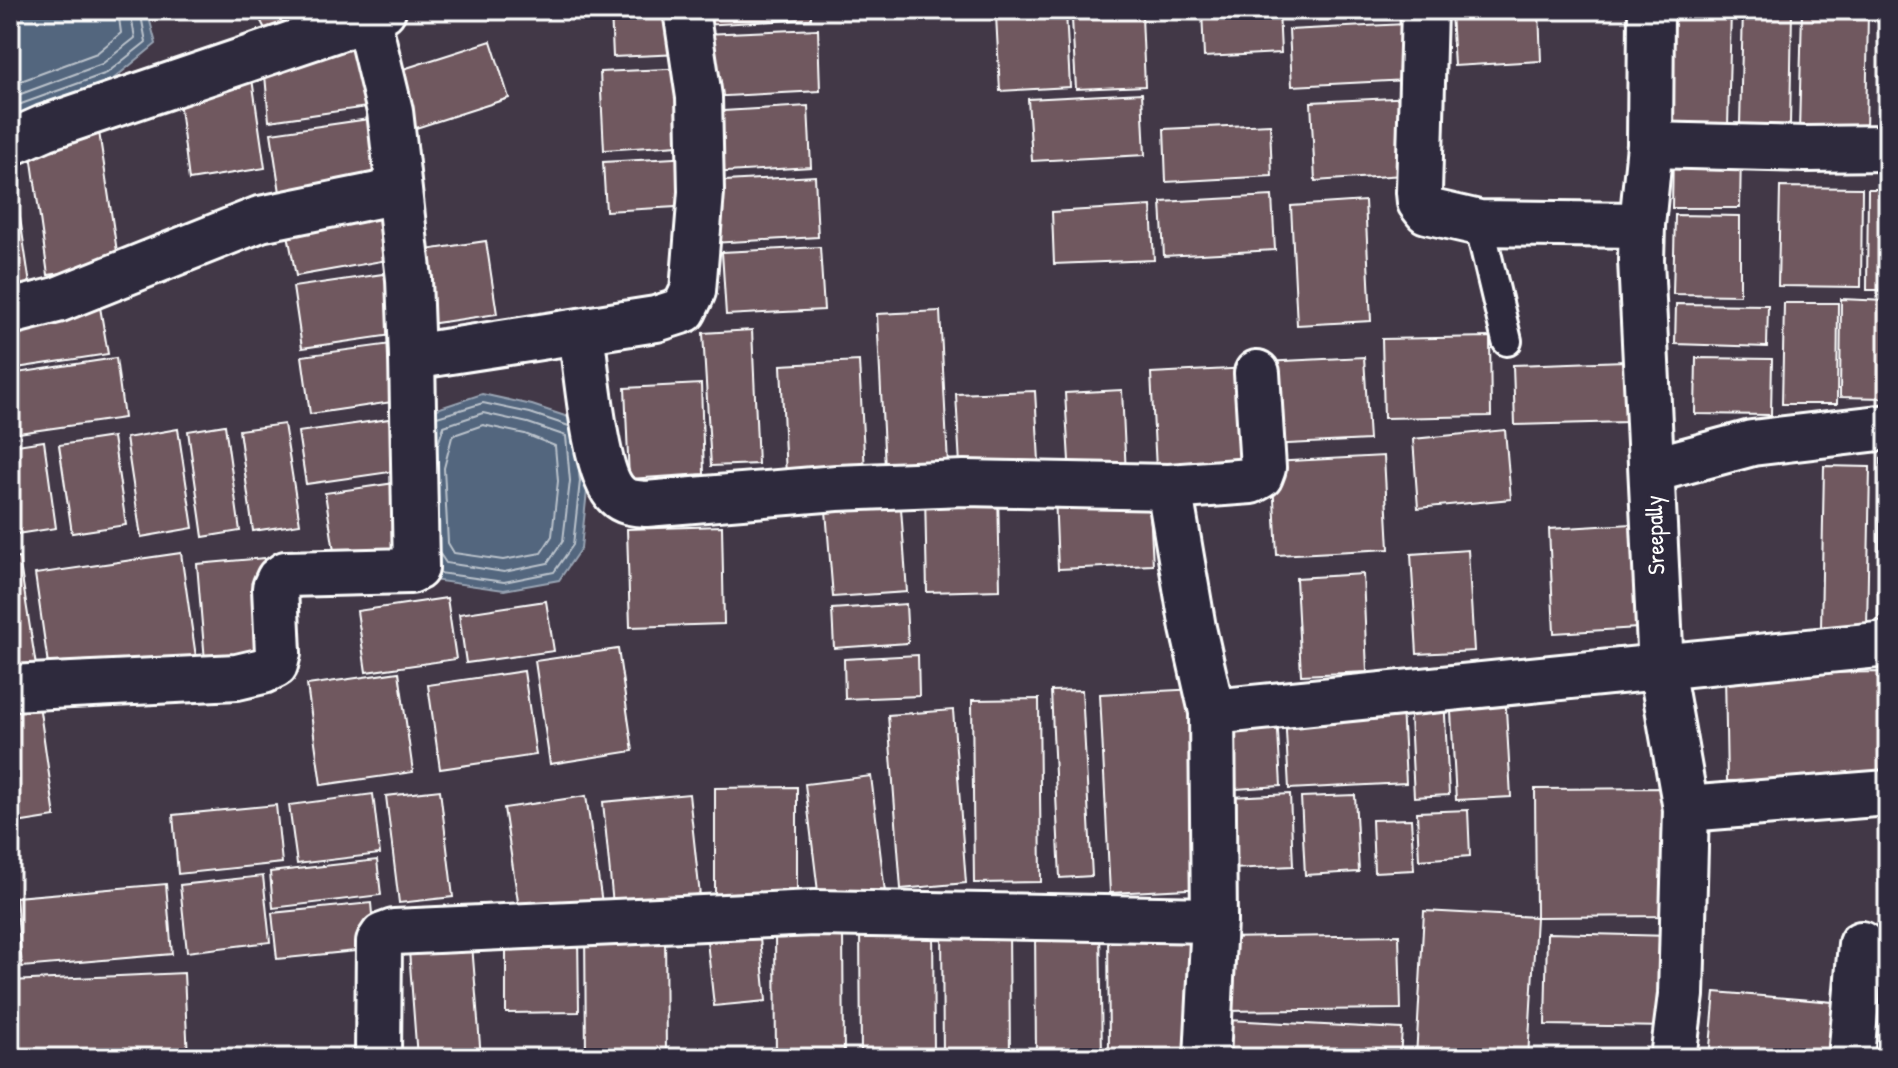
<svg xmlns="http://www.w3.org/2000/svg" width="1898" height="1068" font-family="'Patrick Hand',sans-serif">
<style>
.water{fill:#53667e;stroke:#98a3b2;stroke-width:2}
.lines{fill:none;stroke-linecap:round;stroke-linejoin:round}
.shore{stroke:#bac2cb;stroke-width:2}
.building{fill:#6f585f;stroke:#fff;stroke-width:2}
.service-casing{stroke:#fff;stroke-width:34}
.minor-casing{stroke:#fff;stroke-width:50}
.service{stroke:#2f2a3d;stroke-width:28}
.minor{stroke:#2f2a3d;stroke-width:44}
.labels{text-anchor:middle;stroke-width:7;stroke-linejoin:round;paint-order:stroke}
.street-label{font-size:24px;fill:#fff;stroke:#2f2a3d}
</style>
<rect width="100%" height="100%" fill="#423847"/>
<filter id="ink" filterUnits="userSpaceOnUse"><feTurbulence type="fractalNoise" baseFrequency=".0125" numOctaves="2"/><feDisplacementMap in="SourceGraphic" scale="16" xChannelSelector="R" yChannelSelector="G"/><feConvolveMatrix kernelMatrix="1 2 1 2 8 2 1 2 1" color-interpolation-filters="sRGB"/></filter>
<g filter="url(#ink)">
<!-- water -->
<g class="water">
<path d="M10 10H147L156 44 112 80 10 117Z"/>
<path d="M482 394 532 405 583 422 588 481 581 548 559 580 504 590 432 580 428 412Z"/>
</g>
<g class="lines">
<!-- shore -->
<g class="shore">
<path d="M10 85 97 53 121 33 118 10"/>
<path d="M10 98 102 64 135 38 130 10"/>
<path d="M10 108 107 73 146 42 140 10"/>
<path d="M437 417 483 403 530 413 569 426"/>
<path d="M483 425 525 434 555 446 558 481 552 536 541 553 503 560 454 553 448 543 444 468 452 437 454 435Z"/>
<path d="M438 444 444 426 483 413 528 423 566 436 570 481 563 541 548 563 504 572 446 563 440 554"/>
<path d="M439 573 504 582 554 572 573 545 580 481 579 472"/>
</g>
</g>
<!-- building -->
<g class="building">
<path d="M255 10H337L273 44Z"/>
<path d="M611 10H678L681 54 613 57Z"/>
<path d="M701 10H811V19L702 25Z"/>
<path d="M1202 10H1279L1281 53 1204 57Z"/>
<path d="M1302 10H1417V11L1303 17Z"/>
<path d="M1503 10H1539L1541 61 1454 66 1451 12Z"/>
<path d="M1668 10H1731L1728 127 1666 126Z"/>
<path d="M1743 10H1792L1790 125 1740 124Z"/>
<path d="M1802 10H1868L1866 134 1799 132Z"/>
<path d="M1066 12 1070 87 1000 91 996 15Z"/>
<path d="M1142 16 1145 86 1076 89 1072 19Z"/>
<path d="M1405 24 1408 80 1292 86 1289 30Z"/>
<path d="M818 29 820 91 708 97 704 34Z"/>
<path d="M364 36 374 106 269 121 264 63Z"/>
<path d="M491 41 509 98 410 130 391 73Z"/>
<path d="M250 65 265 168 189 180 178 92Z"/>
<path d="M689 68 693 144 604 150 600 72Z"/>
<path d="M1142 93 1145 155 1032 161 1028 99Z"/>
<path d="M1414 97 1418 174 1315 181 1311 102Z"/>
<path d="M808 106 811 167 710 173 707 112Z"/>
<path d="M383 117 392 182 281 199 271 133Z"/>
<path d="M1270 124 1272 176 1166 182 1164 129Z"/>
<path d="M98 125 119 265 48 275 29 140Z"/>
<path d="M1673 152 1741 153 1740 208H1672Z"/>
<path d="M692 157 694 206 606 211 603 162Z"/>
<path d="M13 171 32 298 10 301V172Z"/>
<path d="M815 176 818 237 712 243 708 182Z"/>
<path d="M1780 187 1862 188 1861 287 1778 286Z"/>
<path d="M1868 189H1888V290H1867Z"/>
<path d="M1272 196 1275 250 1164 256 1161 202Z"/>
<path d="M1365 201 1371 321 1297 325 1291 206Z"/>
<path d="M383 202 393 259 296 276 285 219Z"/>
<path d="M1151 206 1154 260 1054 264 1052 212Z"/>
<path d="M1675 215 1740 216V295L1673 294Z"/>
<path d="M486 241 497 314 429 324 419 251Z"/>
<path d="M820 247 824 310 726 315 722 252Z"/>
<path d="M390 273 399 334 302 348 293 287Z"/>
<path d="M1841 299 1886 301 1884 398 1840 397Z"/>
<path d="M1784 303H1838L1837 404H1782Z"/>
<path d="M1676 304 1768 305 1767 347 1675 344Z"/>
<path d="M100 307 108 354 10 369V320Z"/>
<path d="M940 311 948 465 885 468 877 314Z"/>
<path d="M752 330 758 464 711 466 703 333Z"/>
<path d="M1490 337 1491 416 1384 418 1382 339Z"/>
<path d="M391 344 399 401 310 414 302 356Z"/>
<path d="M1364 357 1369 440 1268 445 1264 362Z"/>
<path d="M116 358 124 418 11 434 10 374Z"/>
<path d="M1696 358 1772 359 1771 415 1695 414Z"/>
<path d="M859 361 865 472 786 477 781 365Z"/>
<path d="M1624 361 1627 422 1515 425 1513 365Z"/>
<path d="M1250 368 1255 464 1156 469 1151 373Z"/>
<path d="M701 384 704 474 629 479 625 388Z"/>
<path d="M1122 390 1126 475 1070 478 1065 393Z"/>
<path d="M1035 391 1039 461 960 465 956 394Z"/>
<path d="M389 419 397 471 306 484 298 432Z"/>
<path d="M284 424 300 524 253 531 239 430Z"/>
<path d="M225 425 240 531 203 537 188 431Z"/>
<path d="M178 429 193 528 141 537 126 438Z"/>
<path d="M1505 430 1511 499 1418 508 1413 439Z"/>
<path d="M113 437 126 525 72 533 59 445Z"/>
<path d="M44 441 56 528 10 535V446Z"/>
<path d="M1384 456 1389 549 1277 555 1272 462Z"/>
<path d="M1881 458H1888V621H1878Z"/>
<path d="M1824 466 1870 467 1867 629 1821 628Z"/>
<path d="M395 483 405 554 336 564 325 493Z"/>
<path d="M1149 490 1153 565 1058 569 1055 494Z"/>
<path d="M998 491 1000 590 927 592 925 493Z"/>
<path d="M900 494 907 592 833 597 825 498Z"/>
<path d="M1632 524 1638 628 1554 633 1549 529Z"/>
<path d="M722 526 724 624 630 627 627 529Z"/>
<path d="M1468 550 1474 651 1417 654 1411 554Z"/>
<path d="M181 553 196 657 50 678 35 574Z"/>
<path d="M19 558 37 672 10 676V559Z"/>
<path d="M264 558 272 657 205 661 197 564Z"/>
<path d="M1363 574 1367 672 1301 675 1296 578Z"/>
<path d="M447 598 456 659 366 672 357 611Z"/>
<path d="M546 601 554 651 466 663 459 614Z"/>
<path d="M906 604 908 643 834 648 832 609Z"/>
<path d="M618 649 633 751 550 764 535 661Z"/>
<path d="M918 655 919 696 845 699 844 659Z"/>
<path d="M524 671 536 755 440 769 428 685Z"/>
<path d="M399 672 413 772 321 785 307 685Z"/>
<path d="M1888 672V779L1727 781 1725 674Z"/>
<path d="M1198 689 1207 888 1110 893 1100 694Z"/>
<path d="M37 690 55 817 10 824V693Z"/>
<path d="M1082 690 1092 876 1060 878 1051 691Z"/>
<path d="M1505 691 1511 797 1456 800 1450 694Z"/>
<path d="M1444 695 1449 795 1414 797 1409 697Z"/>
<path d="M1039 699 1041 882 974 883 972 700Z"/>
<path d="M1402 706 1406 783 1289 789 1285 712Z"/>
<path d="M953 710 966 883 901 889 888 715Z"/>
<path d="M1277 714 1281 786 1221 790 1218 718Z"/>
<path d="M871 776 885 892 819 900 805 784Z"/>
<path d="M797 787V896H715V788Z"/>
<path d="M1673 788V916L1536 917 1535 789Z"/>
<path d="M440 790 453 897 399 903 386 796Z"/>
<path d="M373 794 380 854 297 864 289 805Z"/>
<path d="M689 794 700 896 613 905 603 802Z"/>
<path d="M1290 794 1293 866 1233 869 1230 797Z"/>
<path d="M1355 795 1359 872 1305 875 1301 797Z"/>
<path d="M586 796 602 903 520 915 504 808Z"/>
<path d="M276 805 282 863 178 874 173 815Z"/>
<path d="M1468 810 1470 856 1419 860 1417 812Z"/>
<path d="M1411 819 1414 870 1374 872 1372 820Z"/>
<path d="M377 860 381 895 273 908 270 872Z"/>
<path d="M263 876 270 942 187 952 180 885Z"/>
<path d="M166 884 172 954 22 967 16 897Z"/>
<path d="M371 903 375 949 277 959 272 913Z"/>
<path d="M1424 911 1536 917 1528 1058H1416Z"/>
<path d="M758 917 766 1001 714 1006 705 922Z"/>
<path d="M933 925 934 1055 861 1056 860 926Z"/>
<path d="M1009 925 1010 1058H943L942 926Z"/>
<path d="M1100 925 1102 1058H1036L1035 926Z"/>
<path d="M665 926 666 1058H586L585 928Z"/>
<path d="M1193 928 1194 1054 1109 1055 1108 929Z"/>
<path d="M471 932 481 1058H417L408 937Z"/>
<path d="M843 932 844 1058H776L775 933Z"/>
<path d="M1547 933 1672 936 1670 1027 1545 1025Z"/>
<path d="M506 934H578L579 1012 506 1013Z"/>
<path d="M1399 935 1401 1009 1223 1011 1222 938Z"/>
<path d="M184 973 188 1058H10V981Z"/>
<path d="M1715 992 1833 1002 1828 1058H1709Z"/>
<path d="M1228 1020 1402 1029 1400 1058H1226Z"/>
</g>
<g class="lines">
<!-- service casing -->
<g class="service-casing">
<path id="service" d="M1479 223 1507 341"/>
</g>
<!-- minor casing -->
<g class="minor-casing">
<g id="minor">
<path d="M1424 10 1419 192 1420 202 1427 211 1479 223 1642 225"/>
<path d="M1651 10 1650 145 1642 225 1641 260 1661 668 1686 809 1681 995 1673 1058"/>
<path d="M10 143 44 128 369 18"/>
<path d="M1650 145 1805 149 1888 148"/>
<path d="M10 312 57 300 260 219 398 191"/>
<path d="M581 331C586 365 594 474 617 495 625 503 636 503 646 504L837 488 964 483 1169 487 1251 481 1260 476 1263 468 1257 373"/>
<path d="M412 357 656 319 684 310 693 291 701 192 699 97 686 10"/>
<path d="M1652 470 1752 443 1888 427"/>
<path d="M1169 487 1193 628 1212 712 1214 920 1207 1058"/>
<path d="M10 688 237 677 263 671 275 665 278 653 275 588 279 579 286 574 410 571 416 568 412 357 409 279 390 111 369 24V18L383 10"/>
<path d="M1212 712 1888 644"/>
<path d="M1686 809 1888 793"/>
<path d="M378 1058 379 942 383 936 394 932 814 913 1214 920"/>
<path d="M1851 1058 1861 944"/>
</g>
</g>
<!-- service -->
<use href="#service" class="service"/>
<!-- minor -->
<use href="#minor" class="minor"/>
</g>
</g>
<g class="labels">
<!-- street labels -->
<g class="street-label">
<text transform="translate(1655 535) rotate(-92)" y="8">Sreepally</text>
</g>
</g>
<!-- margin -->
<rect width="1898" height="1068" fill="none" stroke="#2f2a3d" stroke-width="40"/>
<rect x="20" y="20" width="1858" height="1028" fill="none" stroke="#fff" stroke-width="3" filter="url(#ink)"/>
</svg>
